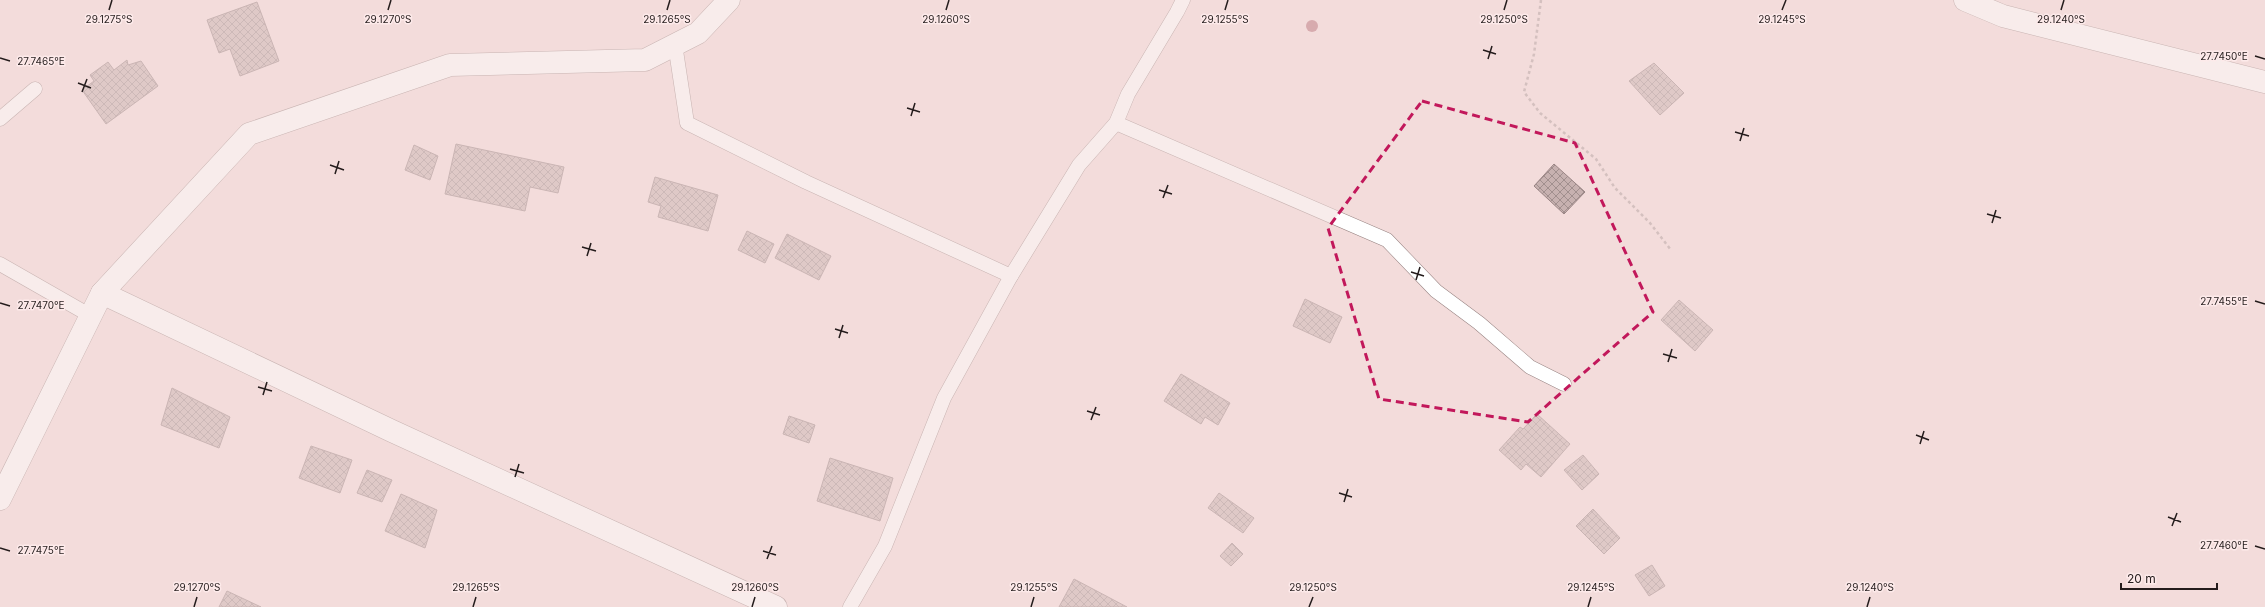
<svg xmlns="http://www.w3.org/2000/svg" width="2265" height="607" font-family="Inter,sans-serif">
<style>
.building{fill:url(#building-cross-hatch);stroke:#9a8585}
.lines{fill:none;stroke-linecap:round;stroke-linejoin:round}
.service-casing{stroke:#988483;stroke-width:15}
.minor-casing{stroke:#988483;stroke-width:23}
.path{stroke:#b09e9d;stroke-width:2.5;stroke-dasharray:3 3;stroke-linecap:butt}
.service{stroke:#fff;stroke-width:14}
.minor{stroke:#fff;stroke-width:22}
.tree{fill:#b76f79}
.marked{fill:none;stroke:#c2185b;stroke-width:3;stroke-dasharray:8 5;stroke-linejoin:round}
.ticks{fill:none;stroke:#241c1c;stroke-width:1.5}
.ticks-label{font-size:10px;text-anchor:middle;fill:#241c1c;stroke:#fdeaea;stroke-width:3;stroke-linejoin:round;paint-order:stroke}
</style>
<defs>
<pattern id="building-cross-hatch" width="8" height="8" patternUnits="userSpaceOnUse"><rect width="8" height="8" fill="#c7b1b0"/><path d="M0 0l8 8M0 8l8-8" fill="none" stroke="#a18f8e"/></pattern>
</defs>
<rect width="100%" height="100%" fill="#f3dcdb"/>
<!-- building -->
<g class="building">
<path d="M257 2 279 61 240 76 230 49 219 53 207 20Z"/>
<path d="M127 60 128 65 141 61 158 86 106 124 82 90 94 81 90 75 108 62 114 70Z"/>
<path d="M1654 63 1684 93 1660 115 1629 81Z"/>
<path d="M456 144 564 167 558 193 530 187 525 211 445 194Z"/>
<path d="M414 145 438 156 430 180 405 170Z"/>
<path d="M1554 164 1585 192 1564 214 1534 186Z"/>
<path d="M655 177 718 195 708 231 658 217 661 206 648 202Z"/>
<path d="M747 231 774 244 765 263 738 250Z"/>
<path d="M787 234 831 256 819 280 775 258Z"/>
<path d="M1305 299 1342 317 1330 343 1293 326Z"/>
<path d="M1679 300 1713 330 1695 351 1661 320Z"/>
<path d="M1181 374 1230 403 1218 425 1205 417 1201 424 1164 401Z"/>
<path d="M172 388 230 417 219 448 161 425Z"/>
<path d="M1537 414 1570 444 1541 477 1526 464 1521 470 1499 450 1520 427 1523 429Z"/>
<path d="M789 416 815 425 809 443 783 434Z"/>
<path d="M311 446 352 460 340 493 299 478Z"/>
<path d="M1583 455 1599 474 1582 490 1564 470Z"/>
<path d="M830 458 893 478 880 521 817 501Z"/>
<path d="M367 470 392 480 382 502 357 493Z"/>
<path d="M1219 493 1254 518 1243 533 1208 508Z"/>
<path d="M401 494 437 510 425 548 385 531Z"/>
<path d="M1593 509 1620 538 1604 554 1576 526Z"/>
<path d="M1232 543 1243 554 1231 566 1220 556Z"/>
<path d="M1652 565 1665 586 1649 596 1635 575Z"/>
<path d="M1074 579 1127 607H1059Z"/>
<path d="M227 591 261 607H219Z"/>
</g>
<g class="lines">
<!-- service casing -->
<g class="service-casing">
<g id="service">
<path d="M675 44 687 123 806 182 1011 276"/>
<path d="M0 119 35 89"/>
<path d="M1116 123 1387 240 1436 291 1479 323 1530 367 1564 384"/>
<path d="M0 264 91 316"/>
<path d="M850 607 885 546 944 398 1011 276 1079 165 1116 123 1128 94 1177 12 1183 0"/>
</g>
</g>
<!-- minor casing -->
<g class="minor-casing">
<g id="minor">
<path d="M1965 0 2003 16 2265 82"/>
<path d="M102 293 392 431 776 607"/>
<path d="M0 499 102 293 249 134 450 65 645 60 698 33 729 0"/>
</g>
</g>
<!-- path -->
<path class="path" d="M1541 0 1534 54 1524 92 1540 113 1596 159 1615 188 1650 223 1671 250"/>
<!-- service -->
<use href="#service" class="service"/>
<!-- minor -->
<use href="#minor" class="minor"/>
</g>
<!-- trees -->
<circle class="tree" cx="1312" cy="26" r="6"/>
<!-- marked area -->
<path d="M0 0H2265V607H0ZM1422 101 1575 143 1653 312 1528 422 1379 399 1328 228Z" fill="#f3dcdb" fill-opacity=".55" fill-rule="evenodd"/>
<path class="marked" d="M1422 101 1575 143 1653 312 1528 422 1379 399 1328 228Z"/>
<!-- ticks -->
<path class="ticks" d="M109 10 112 0M388 10 391 0M667 10 670 0M946 10 949 0M1225 10 1228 0M1504 10 1507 0M1782 10 1786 0M2061 10 2064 0M1483 50 1496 54M2255 56 2265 59M0 58 10 61M1488 59 1492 46M78 83 91 88M82 92 87 79M907 108 920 112M911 116 915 103M1735 132 1749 136M1740 141 1744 128M330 165 344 170M335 174 339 161M1159 190 1172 194M1163 198 1168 185M1987 214 2001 218M1992 223 1996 210M582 247 596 251M587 256 591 243M1411 272 1424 276M1416 280 1420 267M2255 301 2265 304M0 303 10 306M835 329 848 333M839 338 843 325M1663 354 1677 358M1668 362 1672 349M258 387 272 391M263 395 267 382M1087 411 1100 415M1091 420 1096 407M1916 435 1929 440M1920 444 1924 431M510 469 524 473M515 477 519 464M1339 493 1352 497M1344 502 1348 489M2168 517 2181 522M2172 526 2177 513M2255 546 2265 549M0 548 10 551M763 551 776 555M767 559 772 546M194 607 197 597M473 607 476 597M752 607 755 597M1031 607 1034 597M1309 607 1313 597M1588 607 1591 597M1867 607 1870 597"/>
<g class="ticks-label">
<text x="109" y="23">29.1275°S</text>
<text x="388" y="23">29.1270°S</text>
<text x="667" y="23">29.1265°S</text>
<text x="946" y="23">29.1260°S</text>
<text x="1225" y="23">29.1255°S</text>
<text x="1504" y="23">29.1250°S</text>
<text x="1782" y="23">29.1245°S</text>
<text x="2061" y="23">29.1240°S</text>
<text x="2224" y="60">27.7450°E</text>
<text x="41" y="65">27.7465°E</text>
<text x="2224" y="305">27.7455°E</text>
<text x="41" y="309">27.7470°E</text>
<text x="2224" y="549">27.7460°E</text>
<text x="41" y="554">27.7475°E</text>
<text x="1313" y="591">29.1250°S</text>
<text x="1591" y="591">29.1245°S</text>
<text x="1870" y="591">29.1240°S</text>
<text x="197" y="591">29.1270°S</text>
<text x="476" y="591">29.1265°S</text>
<text x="755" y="591">29.1260°S</text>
<text x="1034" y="591">29.1255°S</text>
</g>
<!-- scale -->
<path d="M2121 583v6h96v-6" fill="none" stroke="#241c1c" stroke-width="2"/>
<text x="2127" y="583" font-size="12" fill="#241c1c" stroke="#fdeaea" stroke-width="3" paint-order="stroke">20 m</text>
</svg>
